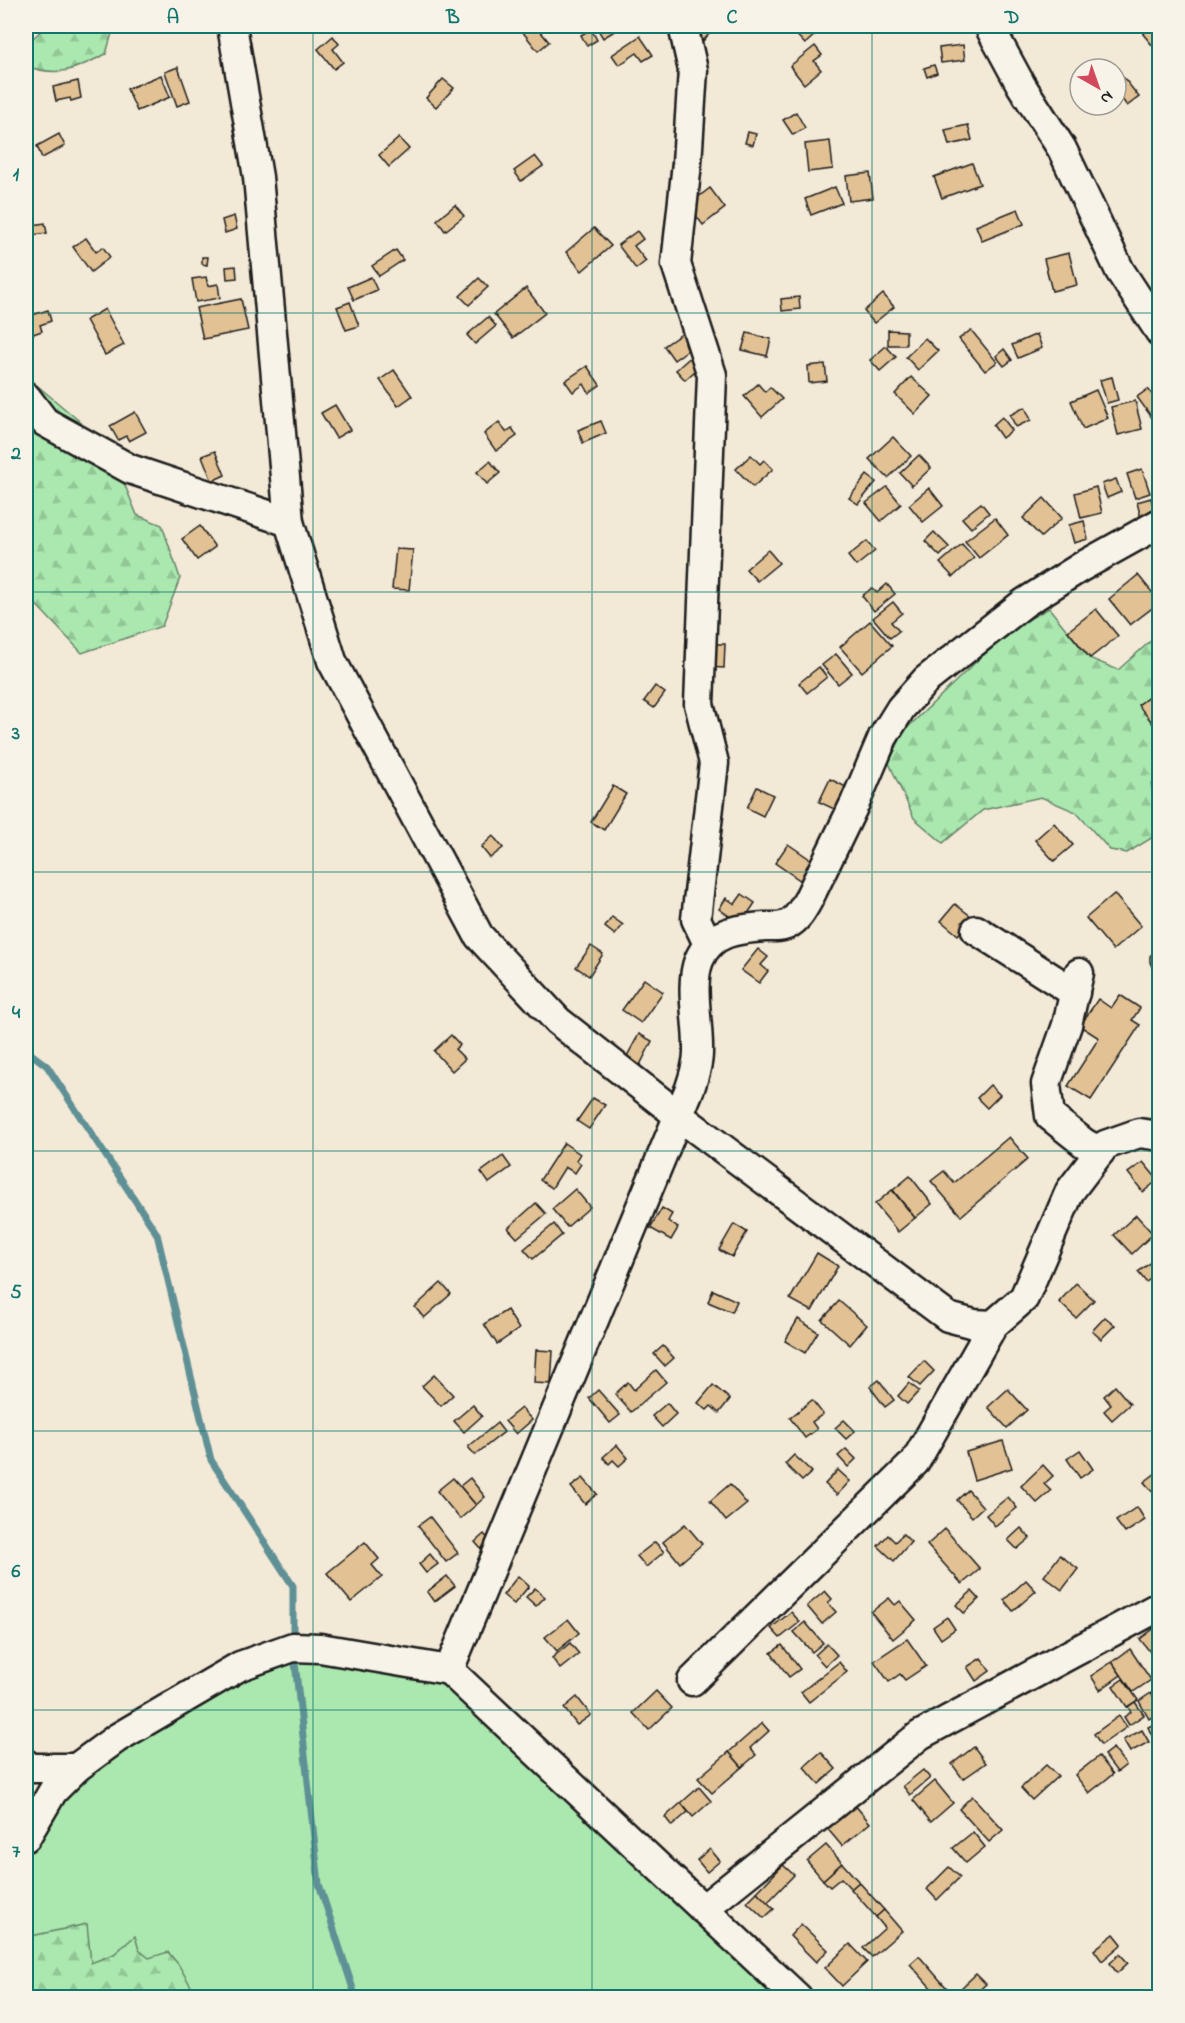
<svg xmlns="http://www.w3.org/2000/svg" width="1185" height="2023" font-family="'Indie Flower',sans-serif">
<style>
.green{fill:#aae8af;stroke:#638266;stroke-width:1.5}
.forest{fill:url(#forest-firs);stroke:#638266;stroke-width:1.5}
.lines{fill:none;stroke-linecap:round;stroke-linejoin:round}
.stream{stroke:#5f9095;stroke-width:7}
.building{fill:#e2c294;stroke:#1c1c1c;stroke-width:1.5}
.minor-casing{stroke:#1c1c1c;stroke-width:33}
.minor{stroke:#f7f3e8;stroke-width:28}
.grid{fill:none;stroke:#0f766e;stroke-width:1.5;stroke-opacity:0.55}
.neatline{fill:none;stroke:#0f766e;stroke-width:2}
.grid-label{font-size:20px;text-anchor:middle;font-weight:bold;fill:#0f766e}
</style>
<defs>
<pattern id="forest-firs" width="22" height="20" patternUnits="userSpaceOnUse" patternTransform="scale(1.5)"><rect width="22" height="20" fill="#aae8af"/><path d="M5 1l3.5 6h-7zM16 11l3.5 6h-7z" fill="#92c696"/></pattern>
</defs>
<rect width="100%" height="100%" fill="#f3e9d7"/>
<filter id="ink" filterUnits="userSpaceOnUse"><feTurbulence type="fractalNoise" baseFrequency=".0167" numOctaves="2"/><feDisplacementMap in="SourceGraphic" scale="12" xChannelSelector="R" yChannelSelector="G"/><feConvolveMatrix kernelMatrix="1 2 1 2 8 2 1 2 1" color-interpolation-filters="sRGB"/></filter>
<g filter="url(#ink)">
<!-- green -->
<path class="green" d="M293 1647 449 1670 798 1997H26V1837L53 1791Z"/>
<!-- forest -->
<g class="forest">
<path d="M46 26H114L106 54C75 69 60 78 26 66V45Z"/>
<path d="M26 376 78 420 122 478 137 515 162 525 180 578 162 626 82 653 26 594Z"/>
<path d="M1049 608 1089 658 1118 670 1154 638 1159 629V689L1139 705 1159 732V784L1151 783 1154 798 1159 802V828L1150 839 1127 853 1110 850 1076 812 1041 797 983 810 943 843 914 818 889 763 904 731 1008 631Z"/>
<path d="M87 1924 91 1963 114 1954 135 1936 139 1950 149 1958 168 1952 178 1964 193 1990 192 1997H26V1939L27 1937Z"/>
</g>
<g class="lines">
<!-- stream -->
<g class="stream">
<path d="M26 1050 47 1066 157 1234 211 1460 293 1586V1639"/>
<path d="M294 1653 319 1884 356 1998"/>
</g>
</g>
<!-- building -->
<g class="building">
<path d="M527 26H536L549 42 538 51 521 30Z"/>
<path d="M600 26H623L603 38 597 28Z"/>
<path d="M698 26H716L703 41 692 33Z"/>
<path d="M788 26H814L819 31 805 44Z"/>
<path d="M1151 27 1160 38 1153 46 1143 34Z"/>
<path d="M591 29 597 40 587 46 581 35Z"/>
<path d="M333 36 339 44 333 49 343 62 334 69 318 49Z"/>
<path d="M640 36 653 55 643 61 637 53 619 65 612 55Z"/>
<path d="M963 45 965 60 941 63 939 48Z"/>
<path d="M815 46 822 55 814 61 821 70 804 84 790 66Z"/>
<path d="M1160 64V79H1158L1156 65Z"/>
<path d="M934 65 937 73 927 77 924 68Z"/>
<path d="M178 67 190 101 177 106 165 72Z"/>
<path d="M161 75 170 97 137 111 127 89Z"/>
<path d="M1124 78 1139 97 1127 106 1116 91V85Z"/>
<path d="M443 79 454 88 436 107 426 98Z"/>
<path d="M78 81 81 98 71 101 70 98 56 101 53 87Z"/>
<path d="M796 112 805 128 793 135 783 120Z"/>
<path d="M968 125 972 140 949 145 945 130Z"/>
<path d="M748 132 756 134 753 145 745 143Z"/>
<path d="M59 134 65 146 42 158 37 146Z"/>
<path d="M399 138 409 149 389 167 379 155Z"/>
<path d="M830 141 833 169 808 172 805 144Z"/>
<path d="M535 156 543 166 521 181 514 171Z"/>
<path d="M972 163 980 184 942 198 934 177Z"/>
<path d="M870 173 873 198 849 201 846 176Z"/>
<path d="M835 187 842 203 811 215 805 199Z"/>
<path d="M710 188 725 208 703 225 688 205Z"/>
<path d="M455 205 464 216 445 231 437 220Z"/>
<path d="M1018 209 1024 224 982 241 976 226Z"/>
<path d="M234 216 237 229 225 233 222 220Z"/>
<path d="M45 223 47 233 26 236V226Z"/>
<path d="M594 228 611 246 582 271 566 252Z"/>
<path d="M637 231 643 239 634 246 646 261 636 269 618 245Z"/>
<path d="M86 238 96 252 103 247 110 257 91 272 73 247Z"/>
<path d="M396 250 403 260 379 276 372 266Z"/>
<path d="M1069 253 1077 285 1052 291 1044 259Z"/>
<path d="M202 257H208L207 265 202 264Z"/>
<path d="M236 266 237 278 227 279 226 267Z"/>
<path d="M206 277 208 286 218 284 220 298 196 302 192 279Z"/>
<path d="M371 277 377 290 354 300 348 287Z"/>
<path d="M479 278 488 287 469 305 460 296Z"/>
<path d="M526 288 545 313 513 338 494 314Z"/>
<path d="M883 294 894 307 874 323 864 311Z"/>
<path d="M799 297 800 309 782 311 781 299Z"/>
<path d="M241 299 248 330 203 339 196 308Z"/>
<path d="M350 302 359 326 346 330 337 307Z"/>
<path d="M105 309 124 345 105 355 86 320Z"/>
<path d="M48 310 51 321 40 325 42 331 30 335 26 317Z"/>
<path d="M488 317 496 326 475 344 467 335Z"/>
<path d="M888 330 906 331V345H888Z"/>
<path d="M971 330 997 362 985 371 959 339Z"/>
<path d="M683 333 692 347 674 360 664 346Z"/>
<path d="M747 333 771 339 767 356 742 350Z"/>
<path d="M1037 334 1042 348 1018 358 1012 345Z"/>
<path d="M925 338 938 351 918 370 906 357Z"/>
<path d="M886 346 896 357 880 371 870 360Z"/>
<path d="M1004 349 1012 360 1004 366 996 356Z"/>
<path d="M696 352 705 362 685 380 676 370Z"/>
<path d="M825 364 827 381 809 383 808 366Z"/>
<path d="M587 366 600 385 589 393 584 384 573 392 565 381Z"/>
<path d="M394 370 412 396 398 406 380 380Z"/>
<path d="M911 377 932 396 915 414 895 394Z"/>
<path d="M1112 377 1118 400 1107 403 1100 380Z"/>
<path d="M758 384 765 392 770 387 782 399 762 417 744 396Z"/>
<path d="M1148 389 1160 405 1158 426 1137 397Z"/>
<path d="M1096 390 1108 418 1083 429 1071 401Z"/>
<path d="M1135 401 1142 429 1118 435 1111 407Z"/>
<path d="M335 405 350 430 336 438 321 413Z"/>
<path d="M1025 407 1031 420 1016 427 1010 415Z"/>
<path d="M135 412 146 432 129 441 126 436 118 440 110 426Z"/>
<path d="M1002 417 1012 430 1002 438 993 425Z"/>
<path d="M601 421 606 433 583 443 578 430Z"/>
<path d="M499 422 506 432 512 428 517 436 496 451 484 434Z"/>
<path d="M893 437 911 456 888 478 869 459Z"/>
<path d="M215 451 225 475 212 481 202 456Z"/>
<path d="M751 455 760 464 764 460 773 469 753 487 736 469Z"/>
<path d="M919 455 931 468 912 486 900 473Z"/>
<path d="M490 461 500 473 487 484 477 472Z"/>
<path d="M1142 469 1150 493 1135 498 1127 474Z"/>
<path d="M867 475 876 482 858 504 849 498Z"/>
<path d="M1116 479 1121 492 1107 498 1102 484Z"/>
<path d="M887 487 901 504 881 521 866 503Z"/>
<path d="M1096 487 1102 513 1081 518 1075 493Z"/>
<path d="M929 488 943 506 923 522 909 505Z"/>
<path d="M1044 498 1062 518 1041 537 1023 518Z"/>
<path d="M1151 498 1157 524 1143 527 1137 502Z"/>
<path d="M981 503 989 513 971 528 962 518Z"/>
<path d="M995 518 1008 535 979 558 965 541Z"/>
<path d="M1084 521 1088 539 1074 543 1069 525Z"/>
<path d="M200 526 215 547 197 560 182 539Z"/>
<path d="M934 532 949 547 940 556 925 541Z"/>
<path d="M867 541 875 551 856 566 848 556Z"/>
<path d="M962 544 974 558 953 577 940 563Z"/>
<path d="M396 549 413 550 409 590 392 589Z"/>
<path d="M768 550 779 563 757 581 746 569Z"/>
<path d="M1138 575 1160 602 1130 625 1109 599Z"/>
<path d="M887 584 895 594 874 611 862 596 872 588 877 593Z"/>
<path d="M893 602 902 613 891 622 899 631 890 638 873 618Z"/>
<path d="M1096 609 1118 636 1090 658 1068 631Z"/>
<path d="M870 621 892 646 862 672 840 647Z"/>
<path d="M710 644H725L724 668 709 667Z"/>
<path d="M836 654 852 673 838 684 822 665Z"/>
<path d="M819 667 827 677 807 693 799 683Z"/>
<path d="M655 686 665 693 654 708 644 701Z"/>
<path d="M1160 689V732L1138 705Z"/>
<path d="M830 779 854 791 843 813 819 802Z"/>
<path d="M613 786 626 794 604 830 591 822Z"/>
<path d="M757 787 773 795 763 816 747 808Z"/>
<path d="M1054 823 1073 845 1054 861 1035 840Z"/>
<path d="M493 836 503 848 490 858 481 847Z"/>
<path d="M788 844 820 866 807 885 775 863Z"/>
<path d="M742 894 755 903 741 924 719 909 726 898 735 904Z"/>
<path d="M1114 894 1141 926 1113 950 1086 918Z"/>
<path d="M955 904 972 917 958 935 941 921Z"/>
<path d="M612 917 623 925 615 935 605 927Z"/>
<path d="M591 946 603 954 589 976 576 967Z"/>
<path d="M1158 948H1160V970L1152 967 1150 962V956Z"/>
<path d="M758 949 768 957 761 965 768 971 759 983 741 970Z"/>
<path d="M644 979 663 992 641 1023 622 1010Z"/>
<path d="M1120 995 1140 1008 1132 1020 1140 1025 1091 1100 1068 1086 1099 1038 1080 1026 1098 999 1111 1008Z"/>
<path d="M639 1034 652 1041 640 1065 626 1058Z"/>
<path d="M451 1035 460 1045 455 1049 465 1059 452 1071 434 1051Z"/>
<path d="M990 1085 1000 1095 987 1108 977 1098Z"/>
<path d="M593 1098 605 1105 589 1129 577 1121Z"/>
<path d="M1009 1137 1028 1159 961 1216 931 1181 944 1171 954 1183Z"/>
<path d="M564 1143 580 1154 576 1160 581 1164 575 1173 565 1167 552 1188 540 1180Z"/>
<path d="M503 1156 511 1167 489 1183 481 1172Z"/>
<path d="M1143 1162 1158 1180 1143 1192 1128 1173Z"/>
<path d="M910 1176 932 1204 915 1218 893 1190Z"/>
<path d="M575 1189 590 1207 567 1227 552 1209Z"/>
<path d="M892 1190 915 1218 898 1232 875 1204Z"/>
<path d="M536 1203 546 1214 517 1238 508 1228Z"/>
<path d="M662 1208 672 1214 668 1221 678 1228 671 1240 650 1228Z"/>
<path d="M1136 1215 1153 1234 1132 1254 1114 1235Z"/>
<path d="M554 1224 562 1235 533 1259 524 1249Z"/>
<path d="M734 1224 747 1232 732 1257 719 1250Z"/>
<path d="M817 1253 838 1266 812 1311 790 1299Z"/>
<path d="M1160 1256V1272L1146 1282 1138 1272Z"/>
<path d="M441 1283 451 1294 424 1318 415 1307Z"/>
<path d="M1076 1283 1094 1300 1076 1318 1059 1302Z"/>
<path d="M713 1290 737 1301 732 1312 708 1302Z"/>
<path d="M839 1301 867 1325 850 1345 822 1320Z"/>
<path d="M507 1310 519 1329 497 1344 484 1324Z"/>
<path d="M1105 1317 1115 1325 1101 1339 1092 1331Z"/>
<path d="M798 1319 818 1332 805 1353 785 1341Z"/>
<path d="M663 1346 674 1358 665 1366 654 1354Z"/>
<path d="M536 1350 553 1351 551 1384 534 1383Z"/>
<path d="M924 1361 934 1371 920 1386 909 1377Z"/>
<path d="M656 1370 666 1382 631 1412 615 1394 628 1382 634 1390Z"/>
<path d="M434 1375 453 1395 441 1406 422 1386Z"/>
<path d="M879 1380 894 1400 885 1407 870 1387Z"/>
<path d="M909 1383 919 1391 907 1404 898 1396Z"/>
<path d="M713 1385 730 1399 719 1413 711 1406 707 1410 698 1403Z"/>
<path d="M1115 1386 1130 1404 1112 1420 1104 1411 1111 1405 1104 1396Z"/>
<path d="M1008 1389 1027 1410 1007 1428 988 1407Z"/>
<path d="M598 1390 620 1415 610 1423 589 1398Z"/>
<path d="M812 1400 823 1414 812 1422 817 1429 805 1438 790 1418Z"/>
<path d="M667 1403 676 1414 662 1427 652 1416Z"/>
<path d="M473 1405 482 1416 464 1432 454 1421Z"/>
<path d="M521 1408 532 1420 516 1434 505 1421Z"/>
<path d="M844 1420 855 1431 846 1439 835 1428Z"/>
<path d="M497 1423 504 1432 475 1455 468 1447Z"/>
<path d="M1003 1441 1012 1468 974 1480 966 1452Z"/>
<path d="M617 1445 628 1458 619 1466 613 1460 609 1464 603 1457Z"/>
<path d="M846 1449 856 1459 848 1467 838 1456Z"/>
<path d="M1080 1450 1093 1469 1080 1478 1067 1459Z"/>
<path d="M794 1455 812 1472 802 1481 785 1464Z"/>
<path d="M1043 1465 1053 1476 1044 1484 1051 1491 1037 1503 1021 1486Z"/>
<path d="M838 1470 850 1481 837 1495 825 1484Z"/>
<path d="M1160 1470V1500L1144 1482Z"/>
<path d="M453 1478 476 1505 460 1519 437 1491Z"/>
<path d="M470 1478 485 1497 476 1505 460 1486Z"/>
<path d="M583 1478 597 1494 585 1504 571 1487Z"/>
<path d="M730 1484 747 1504 726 1521 710 1501Z"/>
<path d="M968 1490 983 1507 972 1517 957 1500Z"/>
<path d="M1008 1497 1017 1508 995 1526 986 1515Z"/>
<path d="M1137 1507 1145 1520 1125 1533 1116 1521Z"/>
<path d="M430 1517 458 1553 446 1562 418 1526Z"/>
<path d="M685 1524 702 1544 680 1563 663 1542Z"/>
<path d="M1021 1528 1030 1538 1017 1549 1008 1540Z"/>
<path d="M945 1529 980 1569 962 1584 927 1545Z"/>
<path d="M484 1534 490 1541 481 1549 475 1542Z"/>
<path d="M903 1534 911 1542 894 1561 878 1546 888 1535 895 1542Z"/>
<path d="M365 1542 379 1559 372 1565 382 1577 351 1602 327 1573Z"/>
<path d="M655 1542 664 1552 646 1567 637 1556Z"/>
<path d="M430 1554 438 1564 426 1573 419 1564Z"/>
<path d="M1060 1555 1078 1569 1062 1590 1044 1576Z"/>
<path d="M447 1576 455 1586 434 1602 427 1592Z"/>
<path d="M518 1576 529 1586 514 1604 503 1595Z"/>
<path d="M1026 1580 1036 1591 1013 1611 1004 1600Z"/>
<path d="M535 1588 545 1597 536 1606 526 1597Z"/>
<path d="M825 1591 832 1599 828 1603 836 1612 822 1624 807 1606Z"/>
<path d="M972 1591 979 1599 964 1613 956 1605Z"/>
<path d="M889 1598 895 1605 900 1601 916 1620 893 1639 871 1612Z"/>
<path d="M791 1612 800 1622 780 1638 771 1628Z"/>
<path d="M947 1617 955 1629 941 1639 933 1627Z"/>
<path d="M568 1619 579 1633 557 1651 545 1637Z"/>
<path d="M805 1622 823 1643 812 1652 794 1632Z"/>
<path d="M1160 1624V1646L1150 1652 1140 1639Z"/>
<path d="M907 1639 926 1666 905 1680 900 1674 889 1682 874 1661Z"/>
<path d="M570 1643 579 1654 560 1669 552 1658Z"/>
<path d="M827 1644 837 1655 825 1666 815 1655Z"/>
<path d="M782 1645 800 1669 789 1677 771 1653Z"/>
<path d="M1130 1649 1151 1680 1133 1692 1112 1662Z"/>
<path d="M981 1658 990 1671 976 1681 967 1667Z"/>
<path d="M839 1662 847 1672 809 1702 801 1692Z"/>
<path d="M1112 1662 1121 1675 1100 1690 1091 1676Z"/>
<path d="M1123 1679 1138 1700 1127 1707 1113 1686Z"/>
<path d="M656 1691 672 1708 649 1730 633 1713Z"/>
<path d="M1151 1693 1160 1708V1712L1149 1719 1139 1701Z"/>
<path d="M577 1697 591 1715 577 1725 564 1708Z"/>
<path d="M1135 1702 1144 1715 1129 1725 1124 1717 1131 1712 1128 1707Z"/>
<path d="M1119 1716 1127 1727 1101 1745 1094 1734Z"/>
<path d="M1160 1721V1734L1153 1738 1148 1727Z"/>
<path d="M762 1723 769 1731 750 1748 756 1755 742 1767 729 1752Z"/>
<path d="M1142 1730 1149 1742 1130 1752 1123 1740Z"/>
<path d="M974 1747 986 1763 963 1779 952 1764Z"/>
<path d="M1113 1748 1126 1765 1117 1772 1104 1755Z"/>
<path d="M729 1752 742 1767 712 1793 698 1778Z"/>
<path d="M821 1752 836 1769 819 1784 804 1767Z"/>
<path d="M1099 1756 1113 1774 1089 1793 1075 1775Z"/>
<path d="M1046 1765 1058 1776 1032 1800 1021 1788Z"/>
<path d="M923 1770 930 1778 910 1795 903 1786Z"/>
<path d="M935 1781 953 1803 931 1822 913 1800Z"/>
<path d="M699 1787 711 1801 693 1817 681 1803Z"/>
<path d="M972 1796 1003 1830 989 1842 959 1809Z"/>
<path d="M681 1803 688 1812 672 1826 665 1817Z"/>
<path d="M854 1804 870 1823 842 1846 826 1827Z"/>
<path d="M973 1832 985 1847 966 1863 953 1848Z"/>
<path d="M826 1845 842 1863 823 1880 807 1861Z"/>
<path d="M710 1849 720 1861 707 1872 697 1860Z"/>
<path d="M842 1863 859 1882 851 1889 841 1878 830 1887 823 1880Z"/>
<path d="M783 1865 794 1875 767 1903 757 1892Z"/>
<path d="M949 1867 960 1877 937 1900 927 1889Z"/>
<path d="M859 1882 884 1910 876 1917 851 1889Z"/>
<path d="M757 1892 774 1909 764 1918 747 1902Z"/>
<path d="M884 1910 902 1931 872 1957 863 1948 885 1928 876 1917Z"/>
<path d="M801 1924 828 1950 816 1962 790 1936Z"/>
<path d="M1114 1934 1122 1944 1102 1961 1094 1950Z"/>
<path d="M850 1944 867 1962 842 1986 825 1968Z"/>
<path d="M1120 1954 1128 1963 1117 1973 1110 1963Z"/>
<path d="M919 1956 952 1994 948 1998H940L910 1964Z"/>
<path d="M976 1974 986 1984 971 1998H967L959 1990Z"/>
</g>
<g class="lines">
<!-- minor casing -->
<g class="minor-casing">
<g id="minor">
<path d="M232 26 258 177 289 522 332 661 479 936 558 1021 679 1116 948 1317 974 1324 993 1325 1024 1298 1070 1191 1105 1145 1139 1133 1160 1136"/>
<path d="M683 26 693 70 687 163 676 264 712 375 699 704 714 763 696 919 708 944"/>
<path d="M989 26 1021 85 1062 149 1120 271 1160 332"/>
<path d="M26 397 45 422 130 469 289 522"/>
<path d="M976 930 1075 993"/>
<path d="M1079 973 1067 1025 1046 1084 1050 1116 1084 1143 1100 1152"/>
<path d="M692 1681 915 1462 993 1325"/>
<path d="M26 1764 29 1768H76"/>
<path d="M26 1837 53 1791 76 1768 117 1738 240 1666 293 1647 320 1648 449 1670"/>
<path d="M703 1909 920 1735 1160 1606"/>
<path d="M798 1998 449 1670 690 1088C694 1076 698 1064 698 1052 699 1024 689 985 699 960 711 931 738 929 765 927 772 927 781 928 788 924 797 920 803 909 808 900L855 803 883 737 901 708 926 680 1024 603 1081 567 1160 523"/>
</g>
</g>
<!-- minor -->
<use href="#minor" class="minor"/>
</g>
</g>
<!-- grid -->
<path class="grid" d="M313 26V1998M592 26V1998M872 26V1998M26 313H1160M26 592H1160M26 872H1160M26 1151H1160M26 1431H1160M26 1710H1160"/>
<!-- margin -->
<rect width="1185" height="2023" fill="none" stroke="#f7f3e8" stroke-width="66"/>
<!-- north arrow -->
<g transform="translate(1098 87) rotate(140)"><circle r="28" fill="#f7f3e8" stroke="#9f9d96" stroke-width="1.5"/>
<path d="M0-4.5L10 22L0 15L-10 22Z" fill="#d1495b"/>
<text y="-9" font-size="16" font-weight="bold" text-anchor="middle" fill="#1c1c1c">N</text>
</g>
<rect x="33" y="33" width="1119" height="1957" class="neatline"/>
<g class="grid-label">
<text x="173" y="23">A</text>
<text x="453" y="23">B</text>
<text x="732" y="23">C</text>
<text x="1012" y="23">D</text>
<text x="16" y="180">1</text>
<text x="16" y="459">2</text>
<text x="16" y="739">3</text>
<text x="16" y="1018">4</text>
<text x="16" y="1298">5</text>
<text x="16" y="1577">6</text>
<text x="16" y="1857">7</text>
</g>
</svg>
